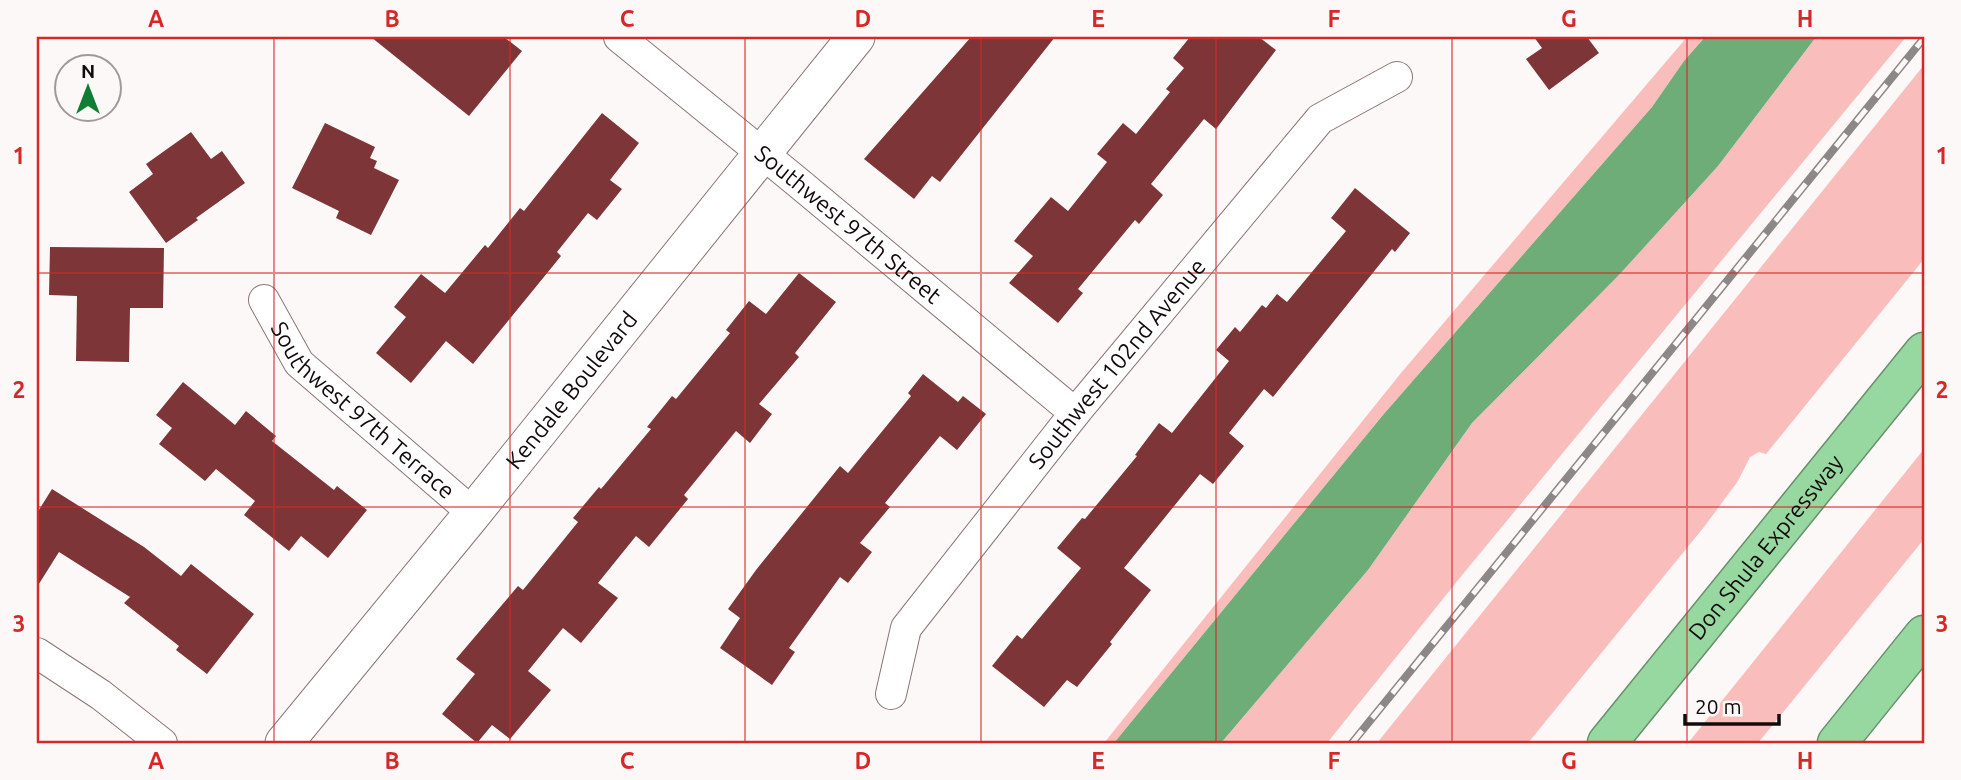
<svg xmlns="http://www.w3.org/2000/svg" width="1961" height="780" font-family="Ubuntu,sans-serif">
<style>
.green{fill:#f9bdbc}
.water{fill:#6eac78}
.building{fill:#7d3538}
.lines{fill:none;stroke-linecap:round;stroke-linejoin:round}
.minor-casing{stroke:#8a7675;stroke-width:32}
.tertiary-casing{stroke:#8a7675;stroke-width:39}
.motorway-casing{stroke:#69906c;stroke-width:41}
.minor{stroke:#fff;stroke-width:30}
.tertiary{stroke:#fff;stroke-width:37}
.motorway{stroke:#97d8a0;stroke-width:38}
.rail-casing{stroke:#8d8787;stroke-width:8}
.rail{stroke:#fdf8f8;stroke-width:5;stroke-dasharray:16;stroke-linecap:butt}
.grid{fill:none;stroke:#d62828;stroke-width:2;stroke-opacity:0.55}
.labels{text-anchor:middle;stroke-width:7;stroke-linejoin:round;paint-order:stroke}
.street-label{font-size:23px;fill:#130b0b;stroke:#fdf8f8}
.neatline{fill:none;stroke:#d62828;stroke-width:2.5}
.grid-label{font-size:23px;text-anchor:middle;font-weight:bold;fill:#d62828}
</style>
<rect width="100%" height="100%" fill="#fdf8f8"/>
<!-- green -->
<g class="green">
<path d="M1687 37H1705L1684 61 1652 107 1383 415 1114 743H1104L1401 373Z"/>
<path d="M1816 37H1906L1463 574 1327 743H1221L1368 570 1472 423 1619 275 1718 166Z"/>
<path d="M1924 65V259L1766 454 1759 452 1750 457 1738 481 1704 527 1528 743H1377Z"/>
<path d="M1924 449V539L1758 743H1688Z"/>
</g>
<!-- water -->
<path class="water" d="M1705 37H1816L1718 166 1619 275 1472 423 1368 570 1221 743H1114L1383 415 1652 107 1684 61Z"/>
<!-- building -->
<g class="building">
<path d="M371 37H504L522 51 469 116Z"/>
<path d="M971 37H1055L940 182 932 176 914 199 864 159Z"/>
<path d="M1190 37H1259L1276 50 1216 129 1204 119 1151 184 1163 195 1139 224 1135 220 1078 289 1083 293 1058 323 1009 283 1033 256 1014 241 1051 197 1068 211 1107 162 1097 154 1123 123 1136 134 1170 92 1166 89 1184 68 1173 58Z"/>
<path d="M1534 37H1587L1599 53 1549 90 1526 59 1542 48Z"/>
<path d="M602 113 639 143 610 180 622 189 597 220 588 213 557 252 561 256 473 364 446 341 411 383 376 353 406 317 394 307 421 274 445 293 485 245 488 248 520 208 524 211Z"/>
<path d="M325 123 375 147 370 158 377 161 374 168 399 180 371 235 336 218 339 211 292 188Z"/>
<path d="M191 132 211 159 222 151 245 183 196 218 198 220 166 243 129 192 153 174 146 164Z"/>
<path d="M1355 188 1410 233 1395 252 1392 249 1273 397 1264 389 1229 433 1244 446 1213 484 1200 474 1124 568 1151 590 1110 642 1112 644 1077 687 1067 680 1044 707 992 666 1017 635 1022 639 1081 568 1057 548 1082 518 1085 519 1137 456 1135 455 1159 423 1172 433 1229 361 1216 350 1235 327 1240 332 1262 305 1266 308 1277 294 1287 302 1346 231 1331 218Z"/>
<path d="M50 247 164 248 163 308H130L129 362 76 361 77 296 49 295Z"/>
<path d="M799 273 836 302 795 353 799 357 759 404 772 414 750 443 736 431 684 495 688 499 649 547 636 536 598 583 618 598 581 643 563 628 528 671 551 690 510 739 492 725 477 743 442 714 475 674 456 659 518 586 523 590 578 522 573 518 599 487 601 489 651 429 647 427 672 396 676 399 730 333 726 330 749 301 766 314Z"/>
<path d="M923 374 958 402 963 396 986 414 957 450 940 436 885 503 890 507 860 543 872 552 848 583 840 577 789 648 795 652 772 685 720 648 740 618 728 609 756 570 840 466 848 473 911 396 908 393Z"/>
<path d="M183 382 235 425 246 411 276 436 272 441 334 490 337 486 367 510 328 558 301 536 289 551 244 515 255 501 216 469 205 481 159 444 172 428 156 415Z"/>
<path d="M52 489 144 547 181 576 191 564 254 614 207 674 176 650 179 646 124 603 130 597 59 552 37 587V513Z"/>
</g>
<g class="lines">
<!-- minor casing -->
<g class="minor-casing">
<g id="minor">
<path id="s1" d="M619 37 795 180 1075 413"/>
<path id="s2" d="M264 300 299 363 473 513"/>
<path d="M37 653 101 695 162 743"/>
<path id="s3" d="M891 694 906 628 1075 413 1320 119 1397 77"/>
</g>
</g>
<!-- tertiary casing -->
<g class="tertiary-casing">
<g id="tertiary">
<path id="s4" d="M284 743 473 513 856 37"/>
</g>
</g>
<!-- motorway casing -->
<g class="motorway-casing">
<g id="motorway">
<path id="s5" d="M1607 743 1924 352"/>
<path d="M1837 743 1924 635"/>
</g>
</g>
<!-- minor -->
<use href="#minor" class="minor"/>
<!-- tertiary -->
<use href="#tertiary" class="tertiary"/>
<!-- motorway -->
<use href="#motorway" class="motorway"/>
<!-- rail casing -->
<g class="rail-casing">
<path id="rail" d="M1352 743 1924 38"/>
</g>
<!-- rail -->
<use href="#rail" class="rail"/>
</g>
<!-- grid -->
<path class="grid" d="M274 37V743M510 37V743M745 37V743M981 37V743M1216 37V743M1452 37V743M1687 37V743M37 273H1924M37 507H1924"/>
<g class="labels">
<!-- street labels -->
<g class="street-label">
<text dy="8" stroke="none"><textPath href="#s1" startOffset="296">Southwest 97th Street</textPath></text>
<text dy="8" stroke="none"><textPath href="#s3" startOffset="406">Southwest 102nd Avenue</textPath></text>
<text dy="8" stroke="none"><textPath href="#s4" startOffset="455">Kendale Boulevard</textPath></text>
<text dy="8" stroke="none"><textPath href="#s2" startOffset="150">Southwest 97th Terrace</textPath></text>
<text dy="8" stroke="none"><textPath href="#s5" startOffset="252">Don Shula Expressway</textPath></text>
</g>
</g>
<!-- border -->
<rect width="1961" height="780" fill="none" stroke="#fdf8f8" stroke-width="77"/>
<!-- north arrow -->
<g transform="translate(88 88)"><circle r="33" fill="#fdf8f8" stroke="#9f9999" stroke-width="2"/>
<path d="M0-5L12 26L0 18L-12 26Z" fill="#0f7e34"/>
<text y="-10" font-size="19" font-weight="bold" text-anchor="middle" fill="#130b0b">N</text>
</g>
<!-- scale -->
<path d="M1685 714v10h94v-10" fill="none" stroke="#130b0b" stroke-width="3.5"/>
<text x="1695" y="714" font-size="21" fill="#130b0b" stroke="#fdf8f8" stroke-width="5" paint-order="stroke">20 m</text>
<rect x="38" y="38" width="1885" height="704" class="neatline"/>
<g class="grid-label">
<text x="156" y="27">A</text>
<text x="392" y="27">B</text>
<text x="627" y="27">C</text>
<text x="863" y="27">D</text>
<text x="1098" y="27">E</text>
<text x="1334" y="27">F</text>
<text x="1569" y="27">G</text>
<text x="1805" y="27">H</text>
<text x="19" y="164">1</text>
<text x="1942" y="164">1</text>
<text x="19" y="398">2</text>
<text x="1942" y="398">2</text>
<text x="19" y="632">3</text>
<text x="1942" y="632">3</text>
<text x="156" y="769">A</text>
<text x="392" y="769">B</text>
<text x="627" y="769">C</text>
<text x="863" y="769">D</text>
<text x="1098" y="769">E</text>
<text x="1334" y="769">F</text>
<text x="1569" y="769">G</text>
<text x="1805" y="769">H</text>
</g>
</svg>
